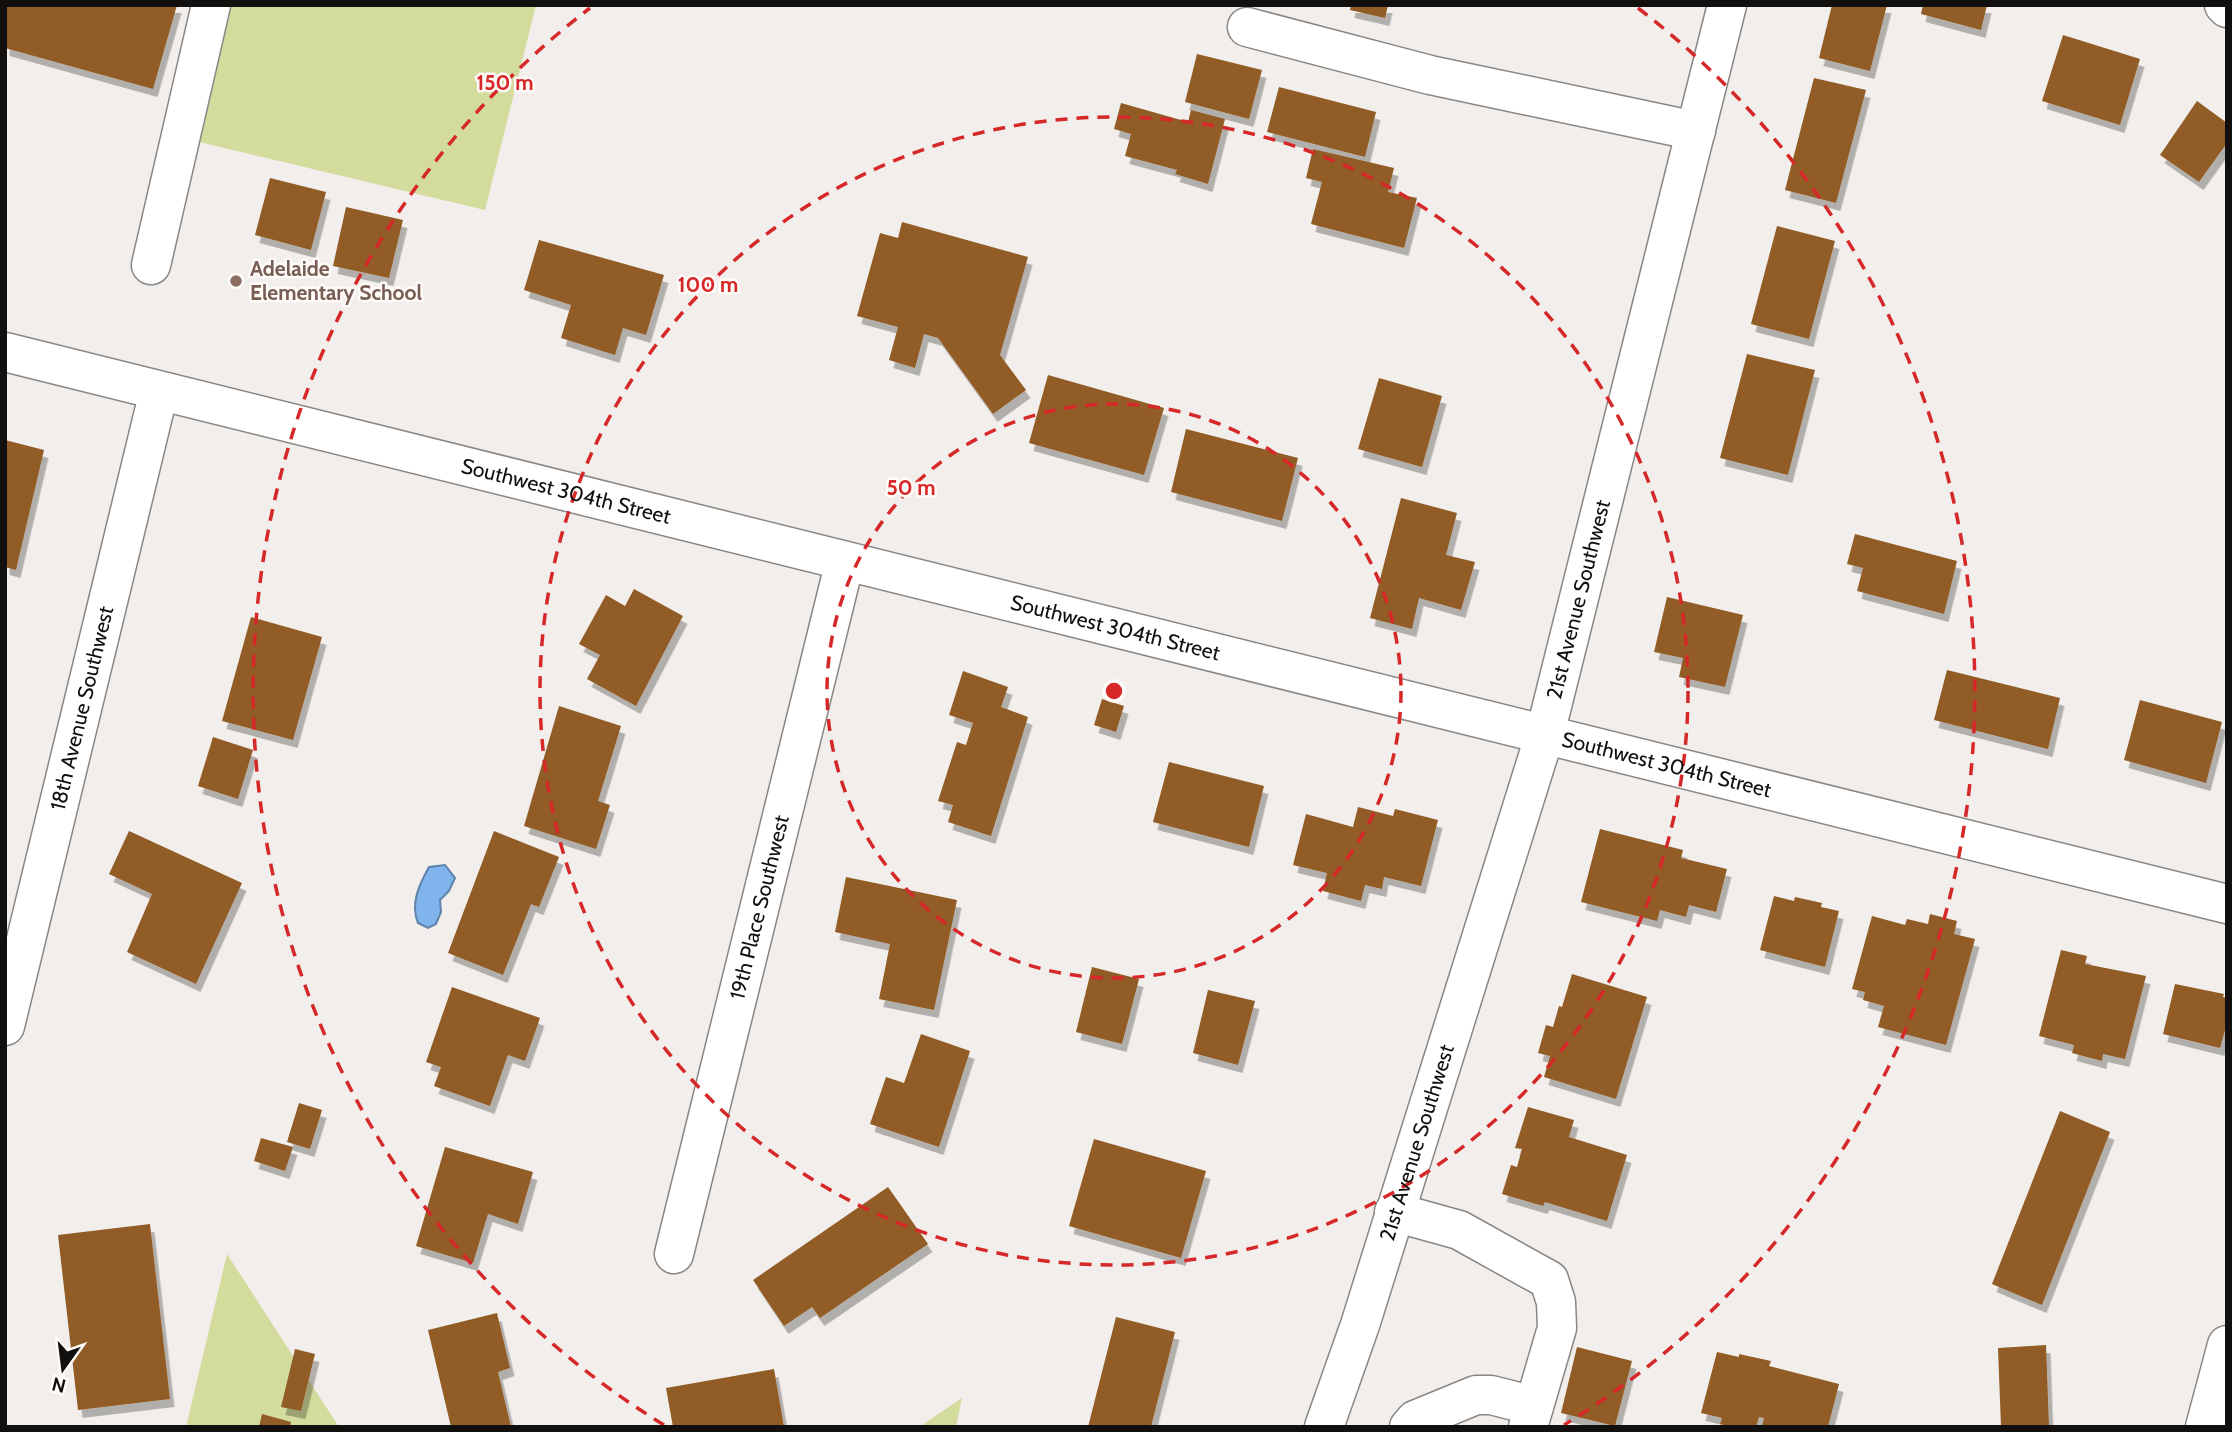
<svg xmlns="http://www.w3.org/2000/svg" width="2232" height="1432" font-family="Cabin,sans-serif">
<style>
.green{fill:#d3db9d}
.water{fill:#80b4ec;stroke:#5f83aa;stroke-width:2}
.building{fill:#915b25;filter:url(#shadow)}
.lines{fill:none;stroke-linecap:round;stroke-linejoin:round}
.minor-casing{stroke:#898684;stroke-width:41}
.minor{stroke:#fff;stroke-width:38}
.ring{fill:none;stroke:#d62828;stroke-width:3.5;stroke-dasharray:12 9}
.education-dot{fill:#8d6e63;stroke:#fffbf8;stroke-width:2.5}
.labels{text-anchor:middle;stroke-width:5;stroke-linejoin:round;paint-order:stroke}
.education-label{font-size:21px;font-weight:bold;fill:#785e54;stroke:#fffbf8;text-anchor:start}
.street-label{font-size:21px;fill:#11100f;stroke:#fffbf8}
.centre{fill:#d62828;stroke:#fffbf8;stroke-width:3.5}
.ring-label{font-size:21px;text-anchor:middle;font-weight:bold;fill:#d62828;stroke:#fffbf8;stroke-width:5;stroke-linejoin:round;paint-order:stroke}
</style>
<defs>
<filter id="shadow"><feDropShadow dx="4.5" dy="8" stdDeviation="0" flood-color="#0004"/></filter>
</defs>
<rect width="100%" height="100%" fill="#f1eeeb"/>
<!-- green -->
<g class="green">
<path d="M224 5H536L485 210 191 140Z"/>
<path d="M227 1254 339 1427H186Z"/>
<path d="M962 1398 956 1427H919Z"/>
</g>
<!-- water -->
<path class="water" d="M445 865 455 878 449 891 440 900 441 912 436 924 428 928 418 923C410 904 419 885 429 867Z"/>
<!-- building -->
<g class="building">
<path d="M5 5H177L153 89 5 48Z"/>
<path d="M1351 5H1388L1385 18 1350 10Z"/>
<path d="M1832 5H1887L1870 71 1819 58Z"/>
<path d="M1923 5H1987L1981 30 1921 14Z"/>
<path d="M2063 35 2140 59 2120 125 2042 101Z"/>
<path d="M1197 54 1262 70 1249 119 1185 102Z"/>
<path d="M1814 78 1866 90 1836 203 1785 190Z"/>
<path d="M1279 87 1376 112 1365 157 1267 132Z"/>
<path d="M2197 101 2227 123V143L2199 182 2160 155Z"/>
<path d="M1121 103 1188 122 1191 110 1225 119 1208 184 1175 174 1177 170 1125 156 1131 134 1114 129Z"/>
<path d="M1313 149 1394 168 1388 192 1417 198 1404 248 1311 224 1322 182 1306 178Z"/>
<path d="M270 178 326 192 311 250 255 235Z"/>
<path d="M346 207 403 220 389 278 333 266Z"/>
<path d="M902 222 1028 257 1000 355 1026 390 993 414 938 338 924 334 915 368 889 360 898 327 857 316 880 233 898 238Z"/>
<path d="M1777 226 1835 241 1809 339 1751 324Z"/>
<path d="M539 240 664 275 646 335 623 328 615 355 561 338 571 305 524 290Z"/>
<path d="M1747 354 1815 370 1788 475 1720 458Z"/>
<path d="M1048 375 1164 408 1144 475 1029 443Z"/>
<path d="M1379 378 1442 396 1422 467 1358 449Z"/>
<path d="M1186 429 1298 458 1282 521 1171 492Z"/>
<path d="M5 440 44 450 16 570 5 567Z"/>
<path d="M1401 498 1457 513 1446 555 1475 562 1461 610 1419 598 1412 629 1370 618Z"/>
<path d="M1855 534 1957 561 1944 614 1857 591 1863 568 1847 564Z"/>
<path d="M634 589 683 616 636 706 587 679 600 655 579 644 606 595 625 606Z"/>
<path d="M1667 597 1743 615 1725 687 1679 677 1683 658 1654 652Z"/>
<path d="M251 617 322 637 293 740 222 721Z"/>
<path d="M1947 670 2060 698 2048 749 1934 720Z"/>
<path d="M963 671 1008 687 1001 707 1028 717 991 836 948 822 953 805 938 801 957 742 966 745 973 723 949 715Z"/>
<path d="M1102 699 1124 706 1116 732 1094 725Z"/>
<path d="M2140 700 2222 722 2206 783 2124 760Z"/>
<path d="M559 706 621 726 598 801 610 805 596 849 524 826Z"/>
<path d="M213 737 253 750 238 799 198 786Z"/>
<path d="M1169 762 1264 786 1249 847 1153 822Z"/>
<path d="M1358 807 1393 816 1395 809 1438 820 1421 886 1384 877 1382 889 1365 885 1361 901 1323 891 1327 873 1293 865 1306 814 1353 827Z"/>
<path d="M1600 829 1683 850 1681 858 1727 869 1716 912 1689 905 1686 917 1660 910 1657 921 1581 902Z"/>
<path d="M129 831 242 883 196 984 127 952 152 894 109 874Z"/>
<path d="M494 831 559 857 539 907 531 904 503 975 448 953Z"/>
<path d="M846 877 957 900 934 1010 879 999 890 944 835 932Z"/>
<path d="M1774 896 1794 901 1795 897 1822 903 1821 907 1839 911 1825 967 1760 950Z"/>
<path d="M1930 914 1957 921 1954 934 1975 939 1946 1045 1878 1027 1884 1006 1863 1000 1865 992 1852 989 1872 916 1905 925 1907 919 1928 924Z"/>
<path d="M2061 950 2087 956 2085 964 2146 976 2125 1059 2103 1054 2102 1061 2072 1053 2074 1045 2039 1036Z"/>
<path d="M1092 967 1139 979 1122 1044 1076 1032Z"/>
<path d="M1572 974 1647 997 1616 1099 1544 1077 1550 1056 1538 1053 1546 1025 1553 1027 1559 1006 1562 1007Z"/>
<path d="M2175 984 2224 994 2223 997 2227 998V1023L2220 1048 2163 1034Z"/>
<path d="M452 987 540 1018 525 1061 508 1055 490 1106 434 1086 441 1067 426 1062Z"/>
<path d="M1208 990 1255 1001 1238 1065 1193 1053Z"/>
<path d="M921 1034 970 1051 939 1147 870 1124 886 1077 904 1083Z"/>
<path d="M299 1103 322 1110 310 1149 287 1142Z"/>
<path d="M1528 1107 1574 1120 1569 1137 1627 1155 1607 1221 1545 1202 1543 1206 1502 1194 1511 1165 1517 1167 1522 1149 1515 1148Z"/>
<path d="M2060 1111 2110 1132 2042 1305 1992 1284Z"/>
<path d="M261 1138 293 1147 285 1171 254 1161Z"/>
<path d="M1094 1139 1206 1171 1181 1258 1069 1226Z"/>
<path d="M445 1147 533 1172 518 1224 488 1214 473 1263 416 1246Z"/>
<path d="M888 1187 928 1244 820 1318 812 1307 784 1326 753 1280Z"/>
<path d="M150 1224 170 1399 78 1410 58 1235Z"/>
<path d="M497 1313 510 1368 498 1372 511 1427H451L428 1330Z"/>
<path d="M1116 1317 1175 1332 1151 1427H1088Z"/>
<path d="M2046 1345 2049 1427H2001L1998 1348Z"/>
<path d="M1577 1347 1632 1361 1615 1426 1561 1413Z"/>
<path d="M295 1349 315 1354 301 1411 281 1407Z"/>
<path d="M1717 1352 1739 1357V1354L1771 1361 1769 1366 1839 1384 1828 1427H1764L1762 1426 1764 1418 1759 1417 1756 1427H1731L1720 1424 1722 1418 1701 1413Z"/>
<path d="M774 1369 784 1427H673L666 1388Z"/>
<path d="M262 1414 291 1422 290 1427H259Z"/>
</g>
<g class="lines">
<!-- minor casing -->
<g class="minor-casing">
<g id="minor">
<path d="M2224 5 2227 8"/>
<path d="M1247 27 1430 75 1696 131"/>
<path d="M151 265 211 5"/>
<path id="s1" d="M5 352 2227 904"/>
<path id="s2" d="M5 1026 159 391"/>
<path d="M1394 1212 1459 1230 1549 1280 1556 1302 1557 1328 1528 1427"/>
<path id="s3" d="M674 1254 845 561"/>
<path id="s4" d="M1324 1427 1360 1325 1545 734 1727 5"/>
<path d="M1409 1427 1415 1420 1476 1395H1491L1534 1406"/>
<path d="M2205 1427 2227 1345"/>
</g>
</g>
<!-- minor -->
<use href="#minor" class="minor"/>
</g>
<!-- distance rings -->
<g class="ring">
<circle cx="1114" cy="691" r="287"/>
<circle cx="1114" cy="691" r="574"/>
<path d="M664 1425A861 861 0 0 1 590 8M1638 8A861 861 0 0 1 1564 1425"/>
</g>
<!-- markers -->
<circle class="education-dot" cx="236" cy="281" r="7"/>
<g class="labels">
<!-- education labels -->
<g class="education-label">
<text x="250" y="276">Adelaide<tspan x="250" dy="24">Elementary School</tspan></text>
</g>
<!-- street labels -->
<g class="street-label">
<text dy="7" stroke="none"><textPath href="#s1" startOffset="578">Southwest 304th Street</textPath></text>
<text dy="7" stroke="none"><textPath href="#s4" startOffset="866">21st Avenue Southwest</textPath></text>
<text dy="7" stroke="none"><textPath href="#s1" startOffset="1144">Southwest 304th Street</textPath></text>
<text dy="7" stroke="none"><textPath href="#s2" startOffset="327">18th Avenue Southwest</textPath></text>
<text dy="7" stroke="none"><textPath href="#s1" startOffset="1712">Southwest 304th Street</textPath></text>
<text dy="7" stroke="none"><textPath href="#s3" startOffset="357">19th Place Southwest</textPath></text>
<text dy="7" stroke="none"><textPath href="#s4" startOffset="299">21st Avenue Southwest</textPath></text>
</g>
</g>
<circle cx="1114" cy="691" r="10" class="centre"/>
<g class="ring-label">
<text x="505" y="90">150 m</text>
<text x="708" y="292">100 m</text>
<text x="911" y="495">50 m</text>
</g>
<!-- border -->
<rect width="2232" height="1432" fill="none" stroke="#11100f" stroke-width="14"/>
<!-- north arrow -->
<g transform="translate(63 1369) rotate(194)" stroke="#fffbf8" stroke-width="5" paint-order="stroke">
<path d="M0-5L12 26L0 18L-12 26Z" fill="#11100f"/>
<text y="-10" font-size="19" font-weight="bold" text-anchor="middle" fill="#11100f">N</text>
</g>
</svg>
